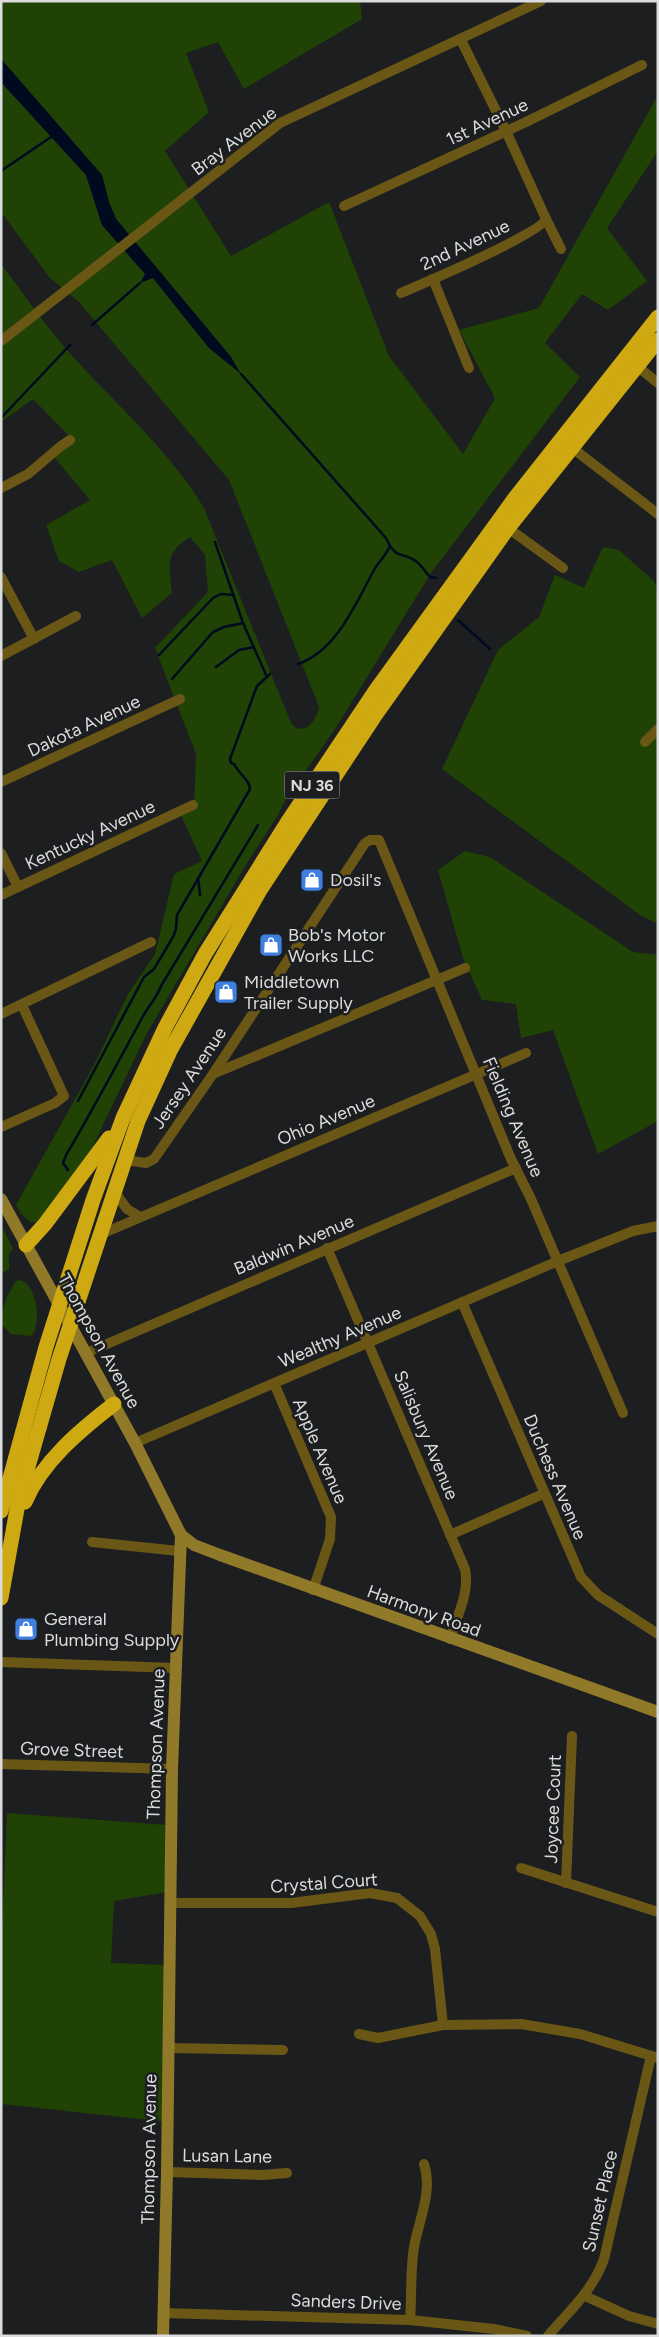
<svg xmlns="http://www.w3.org/2000/svg" width="659" height="2337" font-family="Figtree,sans-serif">
<style>
.green{fill:#204204}
.water{fill:#000a1f}
.lines{fill:none;stroke-linecap:round;stroke-linejoin:round}
.stream{stroke:#000a1f;stroke-width:2.5}
.street{stroke:#6a5716;stroke-width:10}
.secondary{stroke:#907928;stroke-width:12}
.highway{stroke:#cfa911;stroke-width:15}
.labels{text-anchor:middle;stroke-width:5;stroke-linejoin:round;paint-order:stroke}
.shield{fill:#1c1e20;stroke:#a2a3a4;stroke-width:1}
.shield-label{font-size:16px;font-weight:bold;fill:#dbdcdd}
.street-label{font-size:18px;fill:#dbdcdd;stroke:#1c1e20}
.poi-label{font-size:18px;fill:#dbdcdd;stroke:#1c1e20;text-anchor:start}
</style>
<rect width="100%" height="100%" fill="#1c1e20"/>
<!-- green -->
<g class="green">
<path d="M1 1H360L362 19 244 89 218 42 186 53 209 112 165 151 231 256 329 202 389 356 463 454 495 398 459 330 539 308 658 95V151L607 228 647 281 608 310 582 294 545 343 580 377 431 573 337 726 286 799 278 815 244 868 147 1033 91 1150 39 1221 32 1223 22 1215 16 1205 94 1065 128 994 155 954 174 874 202 861 181 815 194 809 196 754 155 648 208 592 205 555 190 537C164 554 169 565 172 593L142 618 112 560 79 572 59 561 46 525 90 500 54 457 73 440 33 399 1 422V264C21 290 40 318 61 343 108 398 166 445 204 508L291 723C303 738 317 721 319 707L229 480 79 302 50 278 1 212V82L86 175 102 225 146 274 141 282 152 277 209 348 231 357 116 219 109 202 102 175 1 59Z"/>
<path d="M603 547 619 550 654 581 658 590V924L640 915 442 769 498 650 539 617 555 575 584 588Z"/>
<path d="M465 851 490 857 633 952 658 955V1121L598 1154 553 1030 521 1038 516 1004 482 1000 463 958 438 870Z"/>
<path d="M1 1225 13 1249 9 1254V1269L1 1274Z"/>
<path d="M20 1280C38 1286 41 1323 32 1336L11 1334 1 1324C1 1309 7 1295 16 1281Z"/>
<path d="M7 1813 167 1825V1892L114 1901 111 1963 170 1965 168 2122 1 2104V1951Z"/>
</g>
<!-- water -->
<path class="water" d="M1 59 102 175 109 202 116 219 231 357 241 374 209 348 153 278 140 283 145 274 102 225 86 175 1 82Z"/>
<g class="lines">
<!-- stream -->
<g class="stream">
<path d="M1 171 51 137"/>
<path d="M92 325 140 283"/>
<path d="M241 374 386 538C397 562 402 550 417 562 422 566 425 572 430 577L436 578"/>
<path d="M1 418 70 345"/>
<path d="M215 542 243 623 267 677"/>
<path d="M458 620 490 649"/>
<path d="M159 655 213 598 221 594 234 595"/>
<path d="M298 664C336 651 355 605 373 572 378 562 385 557 390 546"/>
<path d="M216 667 239 650 254 647"/>
<path d="M172 679 213 632 224 627 243 623"/>
<path d="M198 878 200 895"/>
<path d="M78 1101 144 977 154 969 173 937 176 929 177 915 250 789C250 780 238 773 234 764L231 763 230 759 257 686 270 674"/>
<path d="M68 1170 63 1163 66 1155C93 1110 117 1064 142 1018 148 1006 157 998 161 986L258 825"/>
</g>
<!-- street -->
<g class="street">
<path d="M344 206 526 122 642 65"/>
<path d="M546 219 561 249"/>
<path d="M433 279 469 368"/>
<path d="M401 293C422 284 542 233 546 219L506 131 461 40"/>
<path d="M1 341 280 123 541 1"/>
<path d="M637 366 658 383"/>
<path d="M571 447 658 514"/>
<path d="M1 488 28 474 61 446 70 440"/>
<path d="M508 528 563 568"/>
<path d="M1 577 34 639"/>
<path d="M1 656 76 616"/>
<path d="M645 742 658 729"/>
<path d="M1 782 180 699"/>
<path d="M1 853 18 887"/>
<path d="M1 895 193 805"/>
<path d="M1 1014 151 942"/>
<path d="M213 1074 465 968"/>
<path d="M1 1127 55 1103 64 1096 22 1005"/>
<path d="M125 1160 146 1163 154 1159 213 1074 365 843 370 840H379L511 1159 531 1199 623 1413"/>
<path d="M114 1191 127 1209 140 1217"/>
<path d="M99 1235 526 1053"/>
<path d="M327 1248 465 1569C470 1592 457 1616 450 1639"/>
<path d="M462 1302 581 1577 598 1595 658 1634"/>
<path d="M86 1353 516 1168"/>
<path d="M274 1383 331 1517 330 1539 313 1590"/>
<path d="M135 1443 558 1261 633 1231 658 1226"/>
<path d="M450 1535 543 1494"/>
<path d="M92 1542 179 1551"/>
<path d="M1 1662 176 1668"/>
<path d="M1 1764 172 1769"/>
<path d="M521 1868 658 1912"/>
<path d="M566 1883 572 1736"/>
<path d="M170 1903H291L370 1893 397 1898 420 1916 431 1934 435 1949 443 2025"/>
<path d="M359 2034 378 2038 443 2025 521 2024 580 2034 658 2058"/>
<path d="M168 2048 283 2050"/>
<path d="M167 2172 262 2175 287 2173"/>
<path d="M585 2296 629 2316 658 2324"/>
<path d="M163 2313 410 2320 494 2329 527 2336"/>
<path d="M410 2320C412 2296 410 2271 414 2247 419 2219 433 2192 424 2164"/>
<path d="M548 2336C570 2310 592 2292 604 2259L651 2056"/>
</g>
<!-- secondary -->
<g class="secondary">
<path d="M1 1199 135 1443 181 1535 172 1769 167 2172 163 2336"/>
<path d="M181 1535 194 1545 220 1555 658 1712"/>
</g>
<!-- highway -->
<g class="highway">
<path d="M26 1245 45 1224 109 1138"/>
<path d="M25 1502C42 1462 79 1431 114 1404"/>
<path d="M1 1511 46 1347 93 1200 123 1118 165 1028 205 954 287 823 376 690 515 498 658 317"/>
<path d="M1 1598 19 1498 59 1359 138 1121 171 1049 260 890 374 717 508 528 658 340"/>
</g>
</g>
<!-- icons -->
<defs>
<g id="shop-square" transform="scale(1.25)"><rect x="-9" y="-9" width="18" height="18" rx="4" fill="#3f7fe0" stroke="#1c1e20"/><path d="M-5-2.5h2.3a2.7 3.5 0 0 1 5.4 0H5L5.5 6h-11ZM-1.5-2.5h3a1.5 2.3 0 0 0-3 0Z" fill="#fff"/></g>
</defs>
<g fill-rule="evenodd">
<use href="#shop-square" x="312" y="880"/>
<use href="#shop-square" x="271" y="945"/>
<use href="#shop-square" x="226" y="992"/>
<use href="#shop-square" x="26" y="1629"/>
</g>
<g class="labels">
<!-- shield labels -->
<rect class="shield" x="284.5" y="771.5" width="55" height="27" rx="4"/>
<g class="shield-label">
<text x="312" y="791">NJ 36</text>
</g>
<!-- street labels -->
<g class="street-label">
<text transform="translate(487 122) rotate(-25)" y="6">1st Avenue</text>
<text transform="translate(234 141) rotate(-37)" y="6">Bray Avenue</text>
<text transform="translate(465 245) rotate(-25)" y="6">2nd Avenue</text>
<text transform="translate(84 726) rotate(-25)" y="6">Dakota Avenue</text>
<text transform="translate(90 835) rotate(-25)" y="6">Kentucky Avenue</text>
<text transform="translate(189 1078) rotate(-56)" y="6">Jersey Avenue</text>
<text transform="translate(513 1117) rotate(67)" y="6">Fielding Avenue</text>
<text transform="translate(326 1120) rotate(-23)" y="6">Ohio Avenue</text>
<text transform="translate(294 1245) rotate(-23)" y="6">Baldwin Avenue</text>
<text transform="translate(340 1337) rotate(-23)" y="6">Wealthy Avenue</text>
<text transform="translate(99 1341) rotate(61)" y="6">Thompson Avenue</text>
<text transform="translate(426 1435) rotate(67)" y="6">Salisbury Avenue</text>
<text transform="translate(320 1451) rotate(67)" y="6">Apple Avenue</text>
<text transform="translate(555 1477) rotate(67)" y="6">Duchess Avenue</text>
<text transform="translate(424 1611) rotate(20)" y="6">Harmony Road</text>
<text transform="translate(156 1744) rotate(-88)" y="6">Thompson Avenue</text>
<text transform="translate(72 1750) rotate(2)" y="6">Grove Street</text>
<text transform="translate(553 1809) rotate(-88)" y="6">Joycee Court</text>
<text transform="translate(324 1883) rotate(-4)" y="6">Crystal Court</text>
<text transform="translate(149 2149) rotate(-89)" y="6">Thompson Avenue</text>
<text transform="translate(227 2156) rotate(1)" y="6">Lusan Lane</text>
<text transform="translate(600 2201) rotate(-77)" y="6">Sunset Place</text>
<text transform="translate(346 2302) rotate(2)" y="6">Sanders Drive</text>
</g>
<!-- poi labels -->
<g class="poi-label">
<text x="330" y="886">Dosil's</text>
<text x="288" y="941">Bob's Motor<tspan x="288" dy="21">Works LLC</tspan></text>
<text x="244" y="988">Middletown<tspan x="244" dy="21">Trailer Supply</tspan></text>
<text x="44" y="1625">General<tspan x="44" dy="21">Plumbing Supply</tspan></text>
</g>
</g>
<!-- border -->
<rect width="659" height="2337" fill="none" stroke="#dbdcdd" stroke-width="5"/>
</svg>
